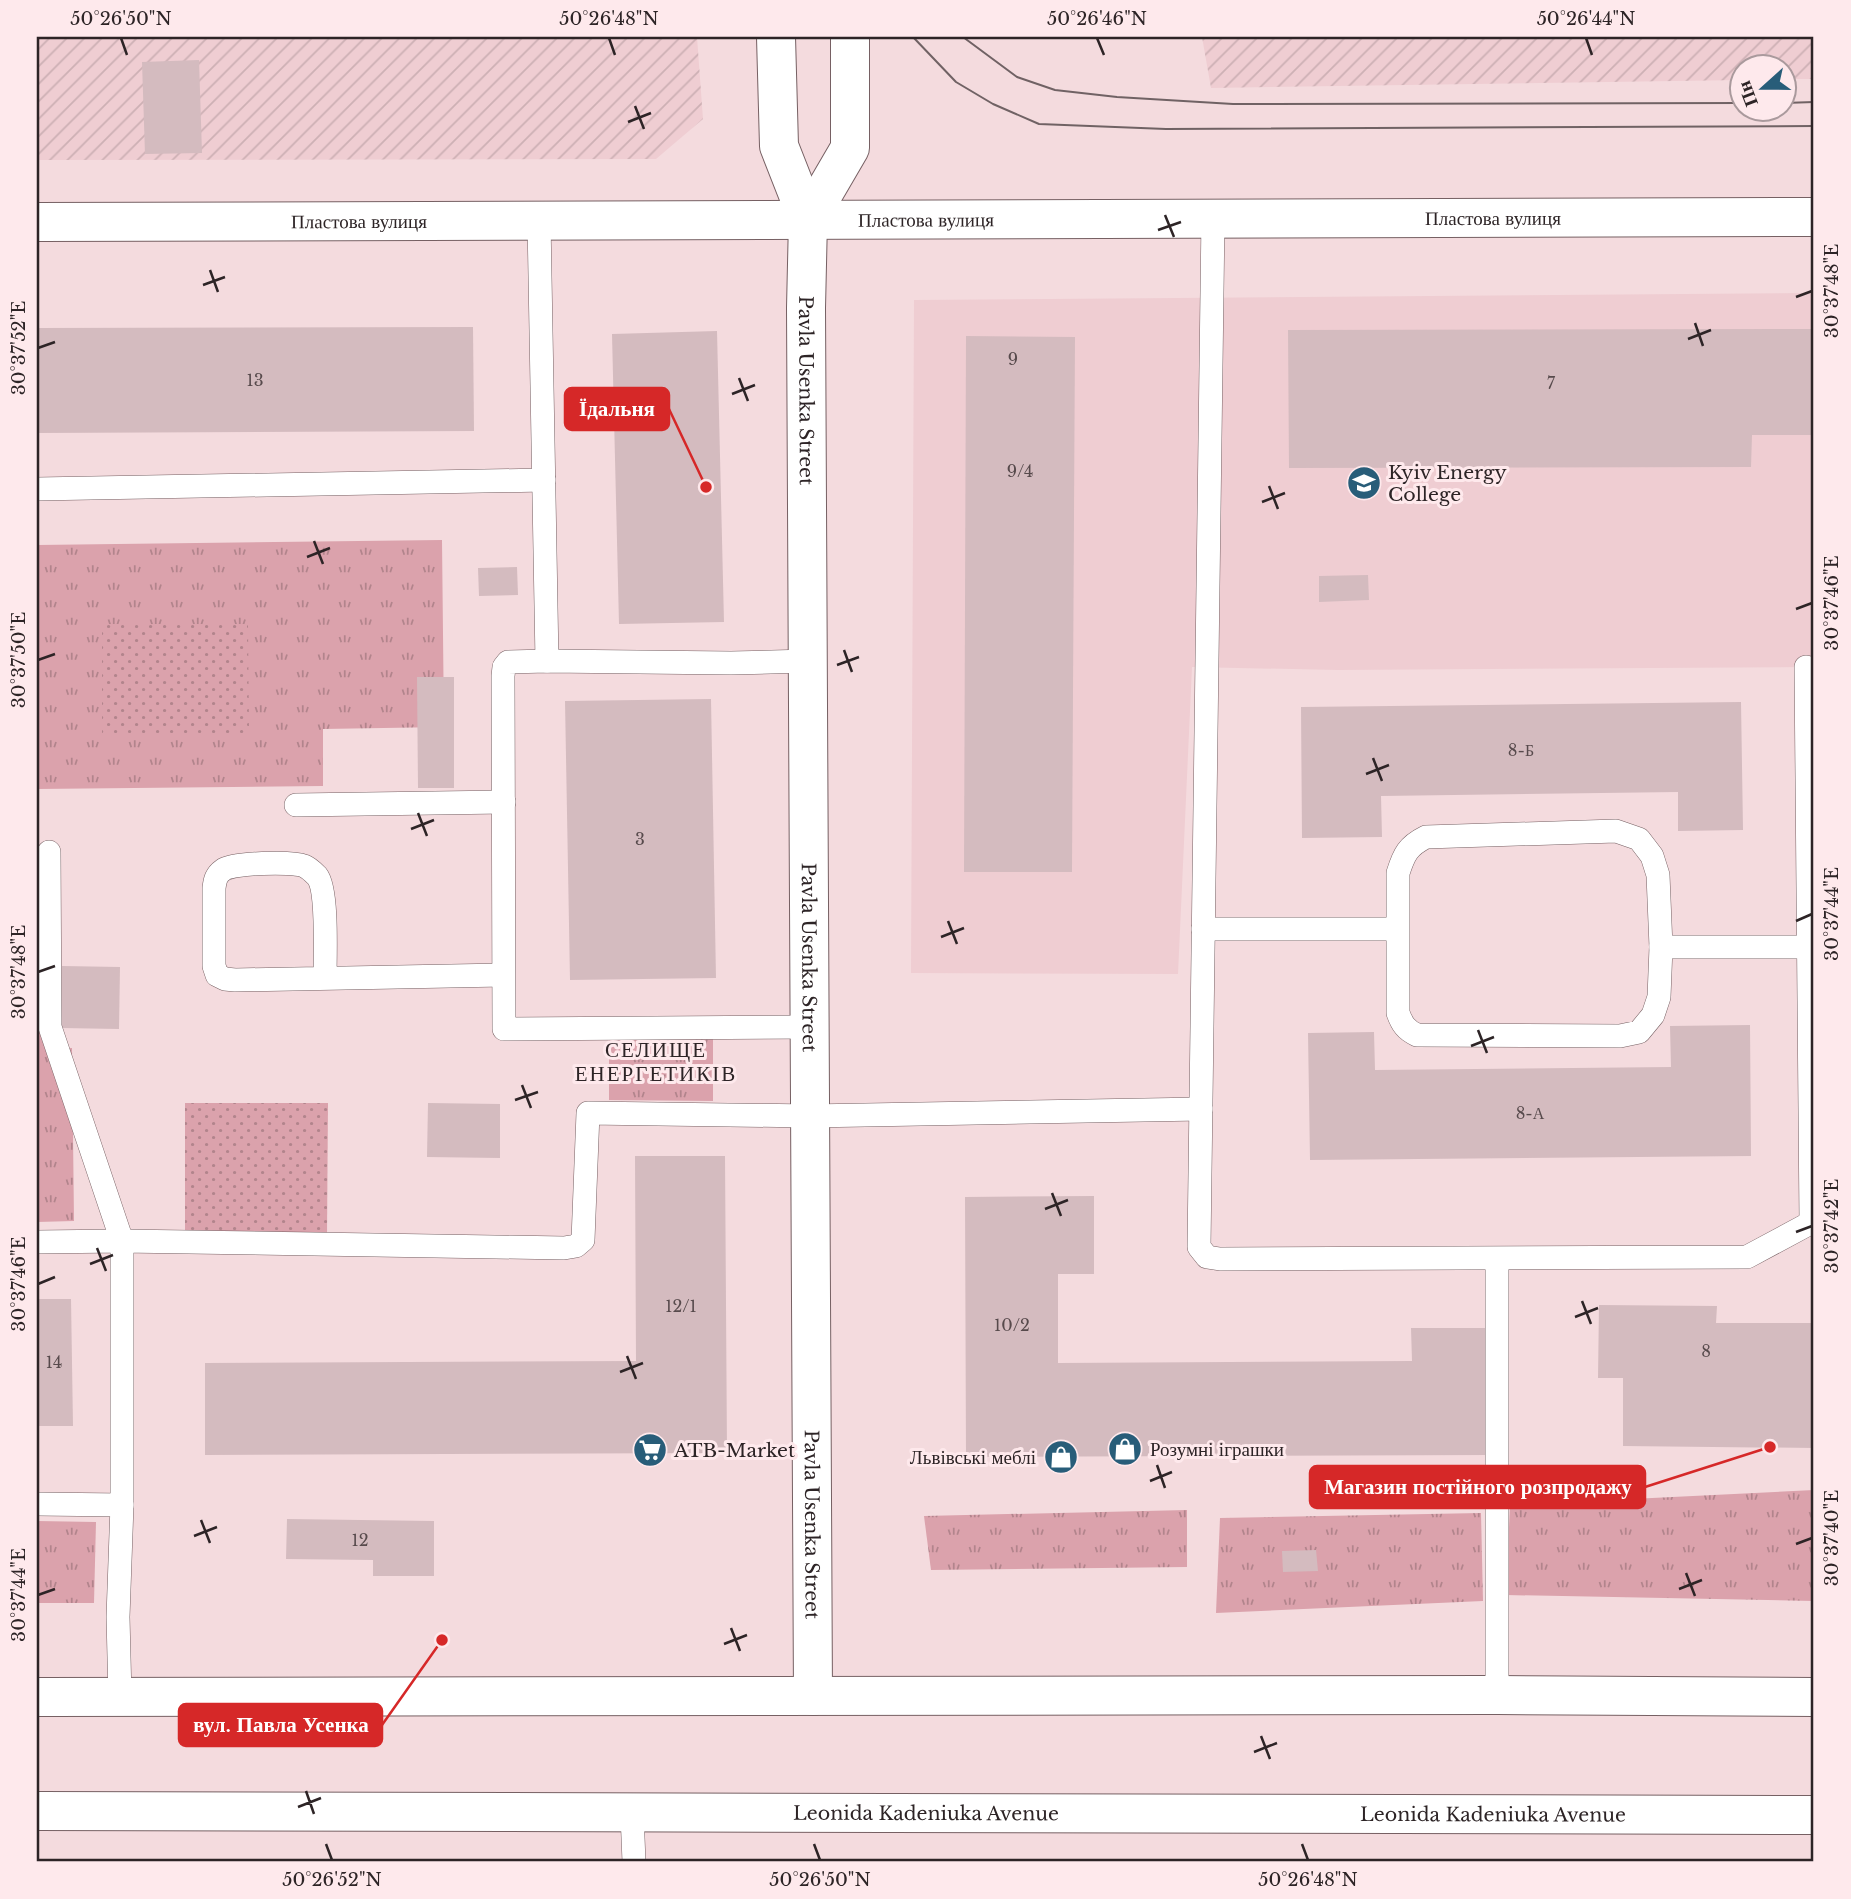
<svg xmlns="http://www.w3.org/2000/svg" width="1851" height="1899" font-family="'Libre Baskerville',serif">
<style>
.built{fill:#efcdd2}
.industrial{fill:url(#industrial-furrows)}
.grass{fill:url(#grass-tufts)}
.park{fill:url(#park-dots)}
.building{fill:#d4bbbf}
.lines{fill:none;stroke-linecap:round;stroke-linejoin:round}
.lane-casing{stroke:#766063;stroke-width:24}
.street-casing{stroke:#766063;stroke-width:40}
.highway-casing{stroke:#766063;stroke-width:40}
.lane{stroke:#fff;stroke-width:23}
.street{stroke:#fff;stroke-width:38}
.highway{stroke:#fff;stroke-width:38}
.tram{stroke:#706264;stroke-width:2}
.ticks{fill:none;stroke:#2d2426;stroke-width:2.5}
.labels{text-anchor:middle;stroke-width:6;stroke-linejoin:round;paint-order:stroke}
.number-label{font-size:16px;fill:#574a4c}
.street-label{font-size:19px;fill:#2d2426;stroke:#fee9ec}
.poi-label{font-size:19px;fill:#2d2426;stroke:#fee9ec;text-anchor:start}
.neighbourhood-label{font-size:21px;letter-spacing:2px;fill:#2d2426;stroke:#fee9ec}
.leader{fill:none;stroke:#d62828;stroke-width:2.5}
.callout-dot{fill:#d62828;stroke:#fee9ec;stroke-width:2.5}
.callout{fill:#d62828;stroke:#d62828;stroke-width:2.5}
.callout-label{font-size:21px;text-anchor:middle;font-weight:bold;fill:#fff}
.neatline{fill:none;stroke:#2d2426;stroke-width:2.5}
.ticks-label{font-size:18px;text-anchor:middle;fill:#2d2426}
</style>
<defs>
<pattern id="industrial-furrows" width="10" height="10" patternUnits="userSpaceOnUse" patternTransform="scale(1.75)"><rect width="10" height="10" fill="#efcdd2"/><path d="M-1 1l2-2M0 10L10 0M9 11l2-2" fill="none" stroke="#cdb0b4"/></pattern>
<pattern id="grass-tufts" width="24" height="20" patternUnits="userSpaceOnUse" patternTransform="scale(1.75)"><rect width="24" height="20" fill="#dba2ac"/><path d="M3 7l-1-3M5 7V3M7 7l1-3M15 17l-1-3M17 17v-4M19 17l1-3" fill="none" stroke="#b2848c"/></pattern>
<pattern id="park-dots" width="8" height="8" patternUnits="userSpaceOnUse" patternTransform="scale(1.75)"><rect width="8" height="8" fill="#dba2ac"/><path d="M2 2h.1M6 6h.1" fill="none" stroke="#b2848c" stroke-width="1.8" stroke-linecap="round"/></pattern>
</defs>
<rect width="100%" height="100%" fill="#f4dbde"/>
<!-- built -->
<path class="built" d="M1814 293V667L1338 670 1192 667 1178 974 911 973 914 300Z"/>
<!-- industrial -->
<g class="industrial">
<path d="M37 37H697L703 119 656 159 37 160Z"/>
<path d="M1202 37H1814V79H1785L1784 66H1742V80L1211 88Z"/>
</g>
<!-- grass -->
<g class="grass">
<path d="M442 540 444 727 323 729V786L37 789V545Z"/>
<path d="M37 958H45L46 1048H72L74 1221 37 1222Z"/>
<path d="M609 1039H713V1101L609 1100Z"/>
<path d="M1814 1490V1601L1506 1595 1510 1505Z"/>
<path d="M1187 1510V1567L931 1570 924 1516Z"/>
<path d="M1481 1513 1483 1601 1216 1613 1220 1518Z"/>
<path d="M37 1521 96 1522 94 1603H37Z"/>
</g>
<!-- park -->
<g class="park">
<path d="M102 624H248L249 735H102Z"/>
<path d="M185 1103H328L327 1235H185Z"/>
</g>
<!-- building -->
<g class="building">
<path d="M199 60 202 153 145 154 142 62Z"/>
<path d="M473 327 474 431 37 433V328Z"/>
<path d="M1814 329V435H1752L1751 467 1289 468 1288 330Z"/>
<path d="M717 331 724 622 619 624 612 334Z"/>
<path d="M966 336 1075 337 1072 872H964Z"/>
<path d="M517 567 518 595 479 596 478 568Z"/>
<path d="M1368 575 1369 600 1319 602V576Z"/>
<path d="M417 677H454V788H418Z"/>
<path d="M711 699 716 978 570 980 565 701Z"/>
<path d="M1741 702 1743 830 1678 831V792L1381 796 1382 837 1302 838 1301 707Z"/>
<path d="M62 966 120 967 119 1029 61 1028Z"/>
<path d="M1750 1025 1751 1156 1310 1160 1308 1033 1374 1032 1375 1070 1671 1067 1670 1026Z"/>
<path d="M428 1103 500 1104V1158L427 1157Z"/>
<path d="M635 1156H725L727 1453 205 1455V1363L636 1361Z"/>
<path d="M1094 1196V1274H1058V1363L1412 1361 1411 1328H1489L1490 1455 966 1457 965 1197Z"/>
<path d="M37 1299H71L73 1426H37Z"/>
<path d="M1599 1305 1717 1306 1716 1323H1814V1448L1623 1446V1378H1598Z"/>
<path d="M287 1519 434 1521V1576H373V1560L286 1559Z"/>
<path d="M1316 1550 1318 1571 1283 1572 1282 1551Z"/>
</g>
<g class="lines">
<!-- lane casing -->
<g class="lane-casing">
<g id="lane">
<path d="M1213 219 1199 1247 1207 1257 1220 1259 1747 1257 1814 1221"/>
<path d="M539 221 547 661"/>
<path d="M37 489 544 480"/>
<path d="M808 661 731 663 547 661 508 662 504 667 503 676 504 1029 810 1027"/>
<path d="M1806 667 1811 1222"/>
<path d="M296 805 504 802"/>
<path d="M1616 831 1639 839 1652 856 1658 875 1661 947 1659 997 1653 1015 1639 1032 1620 1036 1417 1035C1406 1030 1402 1024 1398 1013V873C1404 854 1408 846 1426 837Z"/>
<path d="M49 852 50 1027 122 1241V1505L118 1617 120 1697"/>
<path d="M1203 929H1397"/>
<path d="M1661 947H1808"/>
<path d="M325 978C325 958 328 889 317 876 314 873 307 867 304 866 292 861 232 863 223 870 216 875 215 880 214 888V966L217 975 225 979 235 980 503 975"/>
<path d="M37 1242 122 1241 564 1248 576 1246 583 1240 588 1113 810 1116 1201 1109"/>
<path d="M1497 1259V1695"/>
<path d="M37 1504 122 1505"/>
<path d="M632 1813 634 1862"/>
</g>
</g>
<!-- street casing -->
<g class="street-casing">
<g id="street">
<path id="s1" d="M776 37 779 146 808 220 806 308 813 1696"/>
<path d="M808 220 850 148V37"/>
<path id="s2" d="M37 222 1814 217"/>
</g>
</g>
<!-- highway casing -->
<g class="highway-casing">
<g id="highway">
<path d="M37 1697 1497 1695 1814 1697"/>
<path id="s3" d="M37 1811 1814 1815"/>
</g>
</g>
<!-- lane -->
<use href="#lane" class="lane"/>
<!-- street -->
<use href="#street" class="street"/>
<!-- highway -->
<use href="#highway" class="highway"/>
<!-- tram -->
<g class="tram">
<path d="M913 37 956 82 993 104 1039 124 1166 129 1814 126"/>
<path d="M963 37 1017 77 1055 90 1117 97 1233 104 1742 103"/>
<path d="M1784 103 1814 102"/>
</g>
</g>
<!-- ticks -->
<path class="ticks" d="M121 38 127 55M609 38 615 55M1097 38 1104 55M1586 38 1592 55M635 106 644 129M628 122 651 113M1165 215 1174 237M1158 230 1181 222M210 270 218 292M203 285 225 277M1796 297 1812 291M1695 323 1703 346M1688 339 1711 330M38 348 55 342M739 378 748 401M732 394 755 385M1269 486 1278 509M1262 502 1285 493M314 541 323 564M307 557 330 548M1796 609 1812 603M844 650 852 672M38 660 55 654M837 665 859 657M1373 758 1382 781M1366 774 1389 765M418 813 427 836M411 829 434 820M948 921 957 944M1796 921 1812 914M941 937 964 928M38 972 55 966M1478 1030 1487 1053M1471 1046 1494 1037M522 1085 531 1108M515 1100 538 1092M1052 1193 1061 1216M1045 1209 1068 1200M1796 1232 1812 1226M97 1248 106 1271M90 1264 113 1255M38 1284 55 1277M1582 1301 1591 1324M1575 1317 1598 1308M627 1356 636 1379M620 1372 643 1363M1157 1465 1165 1488M1150 1481 1172 1472M201 1520 210 1543M194 1536 217 1527M1796 1544 1812 1538M1686 1573 1695 1596M1679 1589 1702 1580M38 1595 55 1589M731 1628 740 1651M724 1644 747 1635M1261 1736 1270 1759M1254 1752 1277 1743M306 1791 314 1814M298 1807 321 1798M326 1844 332 1860M814 1844 820 1860M1302 1844 1308 1860"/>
<!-- icons -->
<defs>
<g id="university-disc" transform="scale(1.75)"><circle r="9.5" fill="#285d79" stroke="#fee9ec"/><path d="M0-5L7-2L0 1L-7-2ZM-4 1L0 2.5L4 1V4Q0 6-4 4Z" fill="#fff"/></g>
<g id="shop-disc" transform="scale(1.75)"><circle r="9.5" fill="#285d79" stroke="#fee9ec"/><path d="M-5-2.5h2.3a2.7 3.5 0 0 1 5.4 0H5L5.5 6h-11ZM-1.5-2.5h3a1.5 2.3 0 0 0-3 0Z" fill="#fff"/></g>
<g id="supermarket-disc" transform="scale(1.75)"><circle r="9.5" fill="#285d79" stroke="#fee9ec"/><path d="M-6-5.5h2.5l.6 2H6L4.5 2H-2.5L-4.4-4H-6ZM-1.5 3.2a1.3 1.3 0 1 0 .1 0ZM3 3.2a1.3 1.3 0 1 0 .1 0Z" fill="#fff"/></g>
</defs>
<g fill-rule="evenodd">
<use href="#university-disc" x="1364" y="483"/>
<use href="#shop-disc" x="1125" y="1449"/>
<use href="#supermarket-disc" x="650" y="1450"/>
<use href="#shop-disc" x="1061" y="1457"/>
</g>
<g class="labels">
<!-- number labels -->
<g class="number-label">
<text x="1013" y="365">9</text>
<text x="255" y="386">13</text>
<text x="1551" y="389">7</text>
<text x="1020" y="477">9/4</text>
<text x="1521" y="756">8-Б</text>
<text x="640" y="845">3</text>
<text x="1530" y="1119">8-А</text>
<text x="681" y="1312">12/1</text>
<text x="1012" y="1331">10/2</text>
<text x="1706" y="1357">8</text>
<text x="54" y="1368">14</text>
<text x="360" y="1546">12</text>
</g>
<!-- street labels -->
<g class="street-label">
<text dy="7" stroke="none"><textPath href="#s2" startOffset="1456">Пластова вулиця</textPath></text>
<text dy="7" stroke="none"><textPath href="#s2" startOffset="889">Пластова вулиця</textPath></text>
<text dy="7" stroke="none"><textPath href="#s2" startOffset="322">Пластова вулиця</textPath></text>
<text dy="7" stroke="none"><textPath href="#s1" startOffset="359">Pavla Usenka Street</textPath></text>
<text dy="7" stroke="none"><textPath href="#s1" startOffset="926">Pavla Usenka Street</textPath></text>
<text dy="7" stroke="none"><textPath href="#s1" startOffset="1493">Pavla Usenka Street</textPath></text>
<text dy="7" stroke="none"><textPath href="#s3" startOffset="889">Leonida Kadeniuka Avenue</textPath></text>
<text dy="7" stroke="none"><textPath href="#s3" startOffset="1456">Leonida Kadeniuka Avenue</textPath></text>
</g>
<!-- poi labels -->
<g class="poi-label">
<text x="1388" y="479">Kyiv Energy<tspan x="1388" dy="22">College</tspan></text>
<text x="1150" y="1456">Розумні іграшки</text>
<text x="674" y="1457">ATB-Market</text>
<text x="1036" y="1464" text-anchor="end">Львівські меблі</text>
</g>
<!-- neighbourhood labels -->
<g class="neighbourhood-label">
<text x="656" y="1057">СЕЛИЩЕ<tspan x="656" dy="24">ЕНЕРГЕТИКІВ</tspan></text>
</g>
</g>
<!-- callouts -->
<path class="leader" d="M706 487L669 409M1770 1447L1645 1487M442 1640L382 1725"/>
<g class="callout-dot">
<circle cx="706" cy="487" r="7"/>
<circle cx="1770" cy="1447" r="7"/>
<circle cx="442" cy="1640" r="7"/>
</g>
<g class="callout">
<rect x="565" y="388" width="104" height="42" rx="7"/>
<rect x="1310" y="1466" width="335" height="42" rx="7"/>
<rect x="179" y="1704" width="203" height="42" rx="7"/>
</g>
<g class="callout-label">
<text x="617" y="416">Їдальня</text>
<text x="1478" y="1494">Магазин постійного розпродажу</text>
<text x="281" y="1732">вул. Павла Усенка</text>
</g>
<!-- border -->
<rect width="1851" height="1899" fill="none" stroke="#fee9ec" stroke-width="77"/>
<!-- north arrow -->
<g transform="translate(1763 88) rotate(249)"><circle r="33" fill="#fee9ec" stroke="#aa9a9d" stroke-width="2"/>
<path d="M0-5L12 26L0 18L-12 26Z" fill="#285d79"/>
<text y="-10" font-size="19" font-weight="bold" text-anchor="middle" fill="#2d2426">Пн</text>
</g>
<rect x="38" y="38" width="1774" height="1822" class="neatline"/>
<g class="ticks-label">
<text x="121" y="25">50°26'50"N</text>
<text x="609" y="25">50°26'48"N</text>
<text x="1097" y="25">50°26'46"N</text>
<text x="1586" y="25">50°26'44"N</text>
<text transform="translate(1832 291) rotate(-90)" y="6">30°37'48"E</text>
<text transform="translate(19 348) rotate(-90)" y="6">30°37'52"E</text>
<text transform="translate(1832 603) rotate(-90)" y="6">30°37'46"E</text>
<text transform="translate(19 660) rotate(-90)" y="6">30°37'50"E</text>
<text transform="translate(1832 914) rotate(-90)" y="6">30°37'44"E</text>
<text transform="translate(19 972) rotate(-90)" y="6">30°37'48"E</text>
<text transform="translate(1832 1226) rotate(-90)" y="6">30°37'42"E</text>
<text transform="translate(19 1284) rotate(-90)" y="6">30°37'46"E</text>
<text transform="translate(1832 1538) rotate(-90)" y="6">30°37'40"E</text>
<text transform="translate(19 1595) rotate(-90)" y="6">30°37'44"E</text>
<text x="332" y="1886">50°26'52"N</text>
<text x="820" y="1886">50°26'50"N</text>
<text x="1308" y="1886">50°26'48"N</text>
</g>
</svg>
